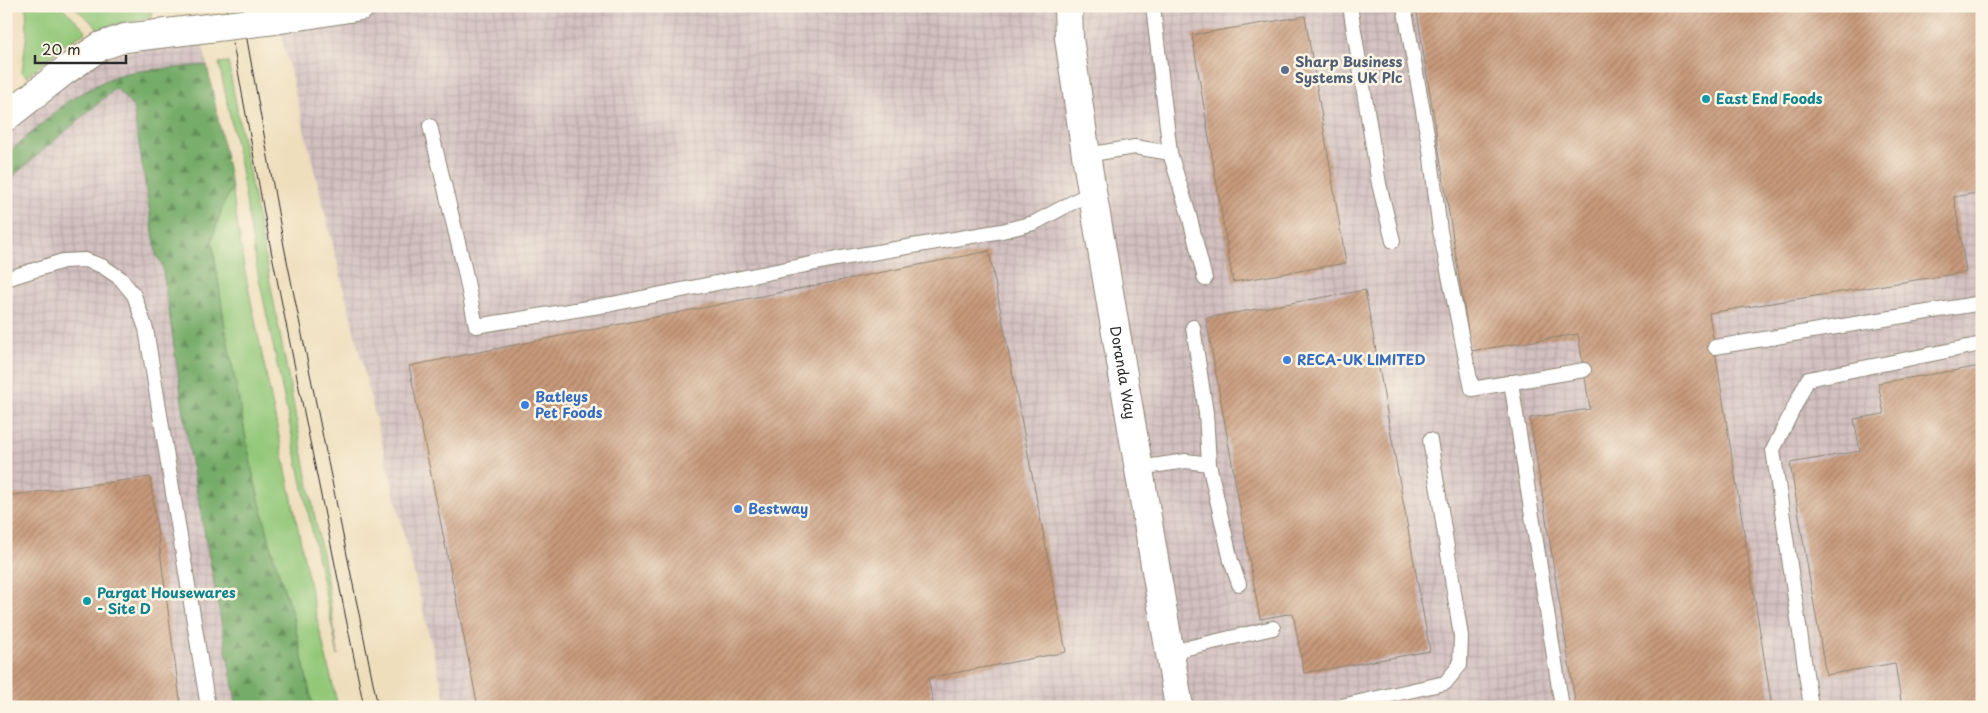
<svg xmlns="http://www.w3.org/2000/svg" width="1988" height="713" font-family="'Playpen Sans',sans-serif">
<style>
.industrial{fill:url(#industrial-grid)}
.green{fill:#93c879;stroke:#5f7a52}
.forest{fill:url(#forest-firs);stroke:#506c4a}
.building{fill:url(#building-hatch)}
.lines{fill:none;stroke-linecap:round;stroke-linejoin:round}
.service-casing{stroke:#8c8474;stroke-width:16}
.minor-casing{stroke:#8c8474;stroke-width:30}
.primary-casing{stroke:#8c8474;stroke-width:30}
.service{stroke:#fff;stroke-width:14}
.minor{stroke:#fff;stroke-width:28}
.primary{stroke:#fff;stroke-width:28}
.tram{stroke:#2b2b2b;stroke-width:1}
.primary-bridge-casing{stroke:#8c8474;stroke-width:30;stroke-linecap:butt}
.primary-bridge{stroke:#fff;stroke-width:28}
.service-dot{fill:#5c6f8a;stroke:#fcf5e5;stroke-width:2}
.culture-dot{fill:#0f9aa8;stroke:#fcf5e5;stroke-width:2}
.shop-dot{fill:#3f7fe0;stroke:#fcf5e5;stroke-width:2}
.labels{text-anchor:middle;stroke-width:5;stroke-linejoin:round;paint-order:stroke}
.service-label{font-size:14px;font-weight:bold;fill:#4e5e75;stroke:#fcf5e5;text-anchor:start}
.culture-label{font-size:14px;font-weight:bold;fill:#0d838f;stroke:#fcf5e5;text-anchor:start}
.shop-label{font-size:14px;font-weight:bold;fill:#366cbe;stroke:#fcf5e5;text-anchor:start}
.street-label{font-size:14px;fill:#2b2b2b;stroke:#fcf5e5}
</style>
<defs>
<pattern id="industrial-grid" width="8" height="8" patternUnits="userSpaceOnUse" patternTransform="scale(1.25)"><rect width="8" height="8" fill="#d2bfc0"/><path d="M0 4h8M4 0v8" fill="none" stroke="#b4a4a5"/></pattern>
<pattern id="forest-firs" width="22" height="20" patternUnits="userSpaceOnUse" patternTransform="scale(1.25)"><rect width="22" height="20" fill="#76ac69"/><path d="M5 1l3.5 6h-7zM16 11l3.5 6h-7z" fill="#618c57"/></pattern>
<pattern id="building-hatch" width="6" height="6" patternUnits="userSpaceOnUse" patternTransform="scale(1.25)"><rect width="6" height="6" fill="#c89a7b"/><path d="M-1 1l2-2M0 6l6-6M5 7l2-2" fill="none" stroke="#a37e65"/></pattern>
</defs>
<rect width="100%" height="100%" fill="#fcf5e5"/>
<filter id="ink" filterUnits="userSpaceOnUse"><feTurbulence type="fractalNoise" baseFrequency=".02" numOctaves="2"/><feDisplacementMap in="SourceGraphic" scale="10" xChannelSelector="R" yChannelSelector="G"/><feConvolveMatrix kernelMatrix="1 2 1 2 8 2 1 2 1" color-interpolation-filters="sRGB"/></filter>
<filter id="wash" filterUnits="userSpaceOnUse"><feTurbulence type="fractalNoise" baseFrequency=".0096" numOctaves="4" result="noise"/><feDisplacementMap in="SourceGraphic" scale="20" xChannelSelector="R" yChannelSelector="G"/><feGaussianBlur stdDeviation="1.12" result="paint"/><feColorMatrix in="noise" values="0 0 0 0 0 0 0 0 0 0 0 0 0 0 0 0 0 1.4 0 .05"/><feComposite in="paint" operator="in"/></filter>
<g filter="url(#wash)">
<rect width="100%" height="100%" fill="#eedebc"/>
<!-- industrial -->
<g class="industrial">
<path d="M274 6H1982V707H447Z"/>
<path d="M200 29 207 65 169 70 133 107 157 257 162 264 190 455 237 707H6V117L63 72Z"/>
</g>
<!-- green -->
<g class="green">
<path d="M26 6H61L85 29 84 34 64 45 27 77 22 72 27 32Z"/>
<path d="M73 6H150L152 18 116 24 98 30 96 26Z"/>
<path d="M228 62 327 580 338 655 256 264 240 164 219 63Z"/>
<path d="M232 188 244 267 314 606 338 707H313L293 617 274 558 253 475 225 327 212 240 223 205Z"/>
</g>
<!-- forest -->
<path class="forest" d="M207 65 232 188 223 205 212 240 225 327 253 475 274 558 293 617 313 707H237L190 455 162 264 157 257 133 107 116 88 6 182V155L68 101 108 79 122 74 139 71Z"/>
<g id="blocks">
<!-- building -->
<g class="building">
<path d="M1416 6H1982V192L1954 197 1966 272 1709 313 1772 707H1576L1530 418 1590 409 1578 334 1471 351Z"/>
<path d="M1305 16 1346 263 1233 282 1192 35Z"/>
<path d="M989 251 1066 652 928 678 934 707H791V705L782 707H478L409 366Z"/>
<path d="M1365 290 1430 651 1304 673 1293 613 1260 619 1206 318Z"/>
<path d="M1982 366V707H1902L1895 663 1826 675 1790 463 1860 451 1854 419 1884 414 1878 383Z"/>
<path d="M150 477 181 707H6V496Z"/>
</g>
</g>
</g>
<g filter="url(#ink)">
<use href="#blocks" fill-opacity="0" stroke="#8c8474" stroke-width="1"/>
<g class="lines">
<!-- service casing -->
<g class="service-casing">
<g id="service">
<path d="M1153 6 1170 153"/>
<path d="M1350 6 1379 184 1393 241"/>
<path d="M1404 6 1430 150 1440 231 1472 389 1584 370"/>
<path d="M430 126 464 267 476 326 612 304 836 259 1002 231 1034 223 1092 192"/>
<path d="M1086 155 1135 147 1170 153 1189 215 1205 279"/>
<path d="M6 279 63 261 85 260 102 266 120 278 134 295 146 329 208 707"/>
<path d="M1193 327 1206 413 1209 464"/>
<path d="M1715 347 1982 303"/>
<path d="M1511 382 1562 707"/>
<path d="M1139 468 1186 461 1209 464 1231 561 1239 584"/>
<path d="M1170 652 1273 628"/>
<path d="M1337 707 1445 683 1460 665 1461 636 1430 440"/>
<path d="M1811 707 1773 450 1808 379 1982 344"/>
</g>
</g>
<!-- minor casing -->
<g class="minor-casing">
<g id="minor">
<path id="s1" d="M1068 6 1069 38 1086 155 1179 707"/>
</g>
</g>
<!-- primary casing -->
<g class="primary-casing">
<g id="primary">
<path d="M275 20 361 6"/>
<path d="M6 117 63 72 101 46 125 38 200 29"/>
</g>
</g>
<!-- service -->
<use href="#service" class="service"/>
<!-- minor -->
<use href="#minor" class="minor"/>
<!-- primary -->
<use href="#primary" class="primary"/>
<!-- tram -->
<g class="tram">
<path d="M226 6 271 250 364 707"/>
<path d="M241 6 284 246 378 707"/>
</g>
<!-- primary-bridge casing -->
<g class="primary-bridge-casing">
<path id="primary-bridge" d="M200 29 275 20"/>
</g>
<!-- primary-bridge -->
<use href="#primary-bridge" class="primary-bridge"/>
</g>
</g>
<!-- markers -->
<circle class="service-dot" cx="1285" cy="70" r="5"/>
<g class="culture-dot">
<circle cx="1706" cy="99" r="5"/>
<circle cx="87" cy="601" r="5"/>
</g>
<g class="shop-dot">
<circle cx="1287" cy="360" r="5"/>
<circle cx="525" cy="405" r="5"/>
<circle cx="738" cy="509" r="5"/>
</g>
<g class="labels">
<!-- service labels -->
<g class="service-label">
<text x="1295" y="67">Sharp Business<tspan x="1295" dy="16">Systems UK Plc</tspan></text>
</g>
<!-- culture labels -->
<g class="culture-label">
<text x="1716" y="104">East End Foods</text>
<text x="97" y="598">Pargat Housewares<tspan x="97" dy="16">- Site D</tspan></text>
</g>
<!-- shop labels -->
<g class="shop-label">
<text x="1297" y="365">RECA-UK LIMITED</text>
<text x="535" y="402">Batleys<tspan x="535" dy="16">Pet Foods</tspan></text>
<text x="748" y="514">Bestway</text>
</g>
<!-- street labels -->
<g class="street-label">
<text dy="5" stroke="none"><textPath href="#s1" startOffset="371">Doranda Way</textPath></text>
</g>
</g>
<!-- margin -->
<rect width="1988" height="713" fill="none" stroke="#fcf5e5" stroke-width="25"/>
<!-- scale -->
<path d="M35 55v8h91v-8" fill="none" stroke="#2b2b2b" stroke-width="2.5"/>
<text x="42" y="55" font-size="15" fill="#2b2b2b" stroke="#fcf5e5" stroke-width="4" paint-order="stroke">20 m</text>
</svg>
